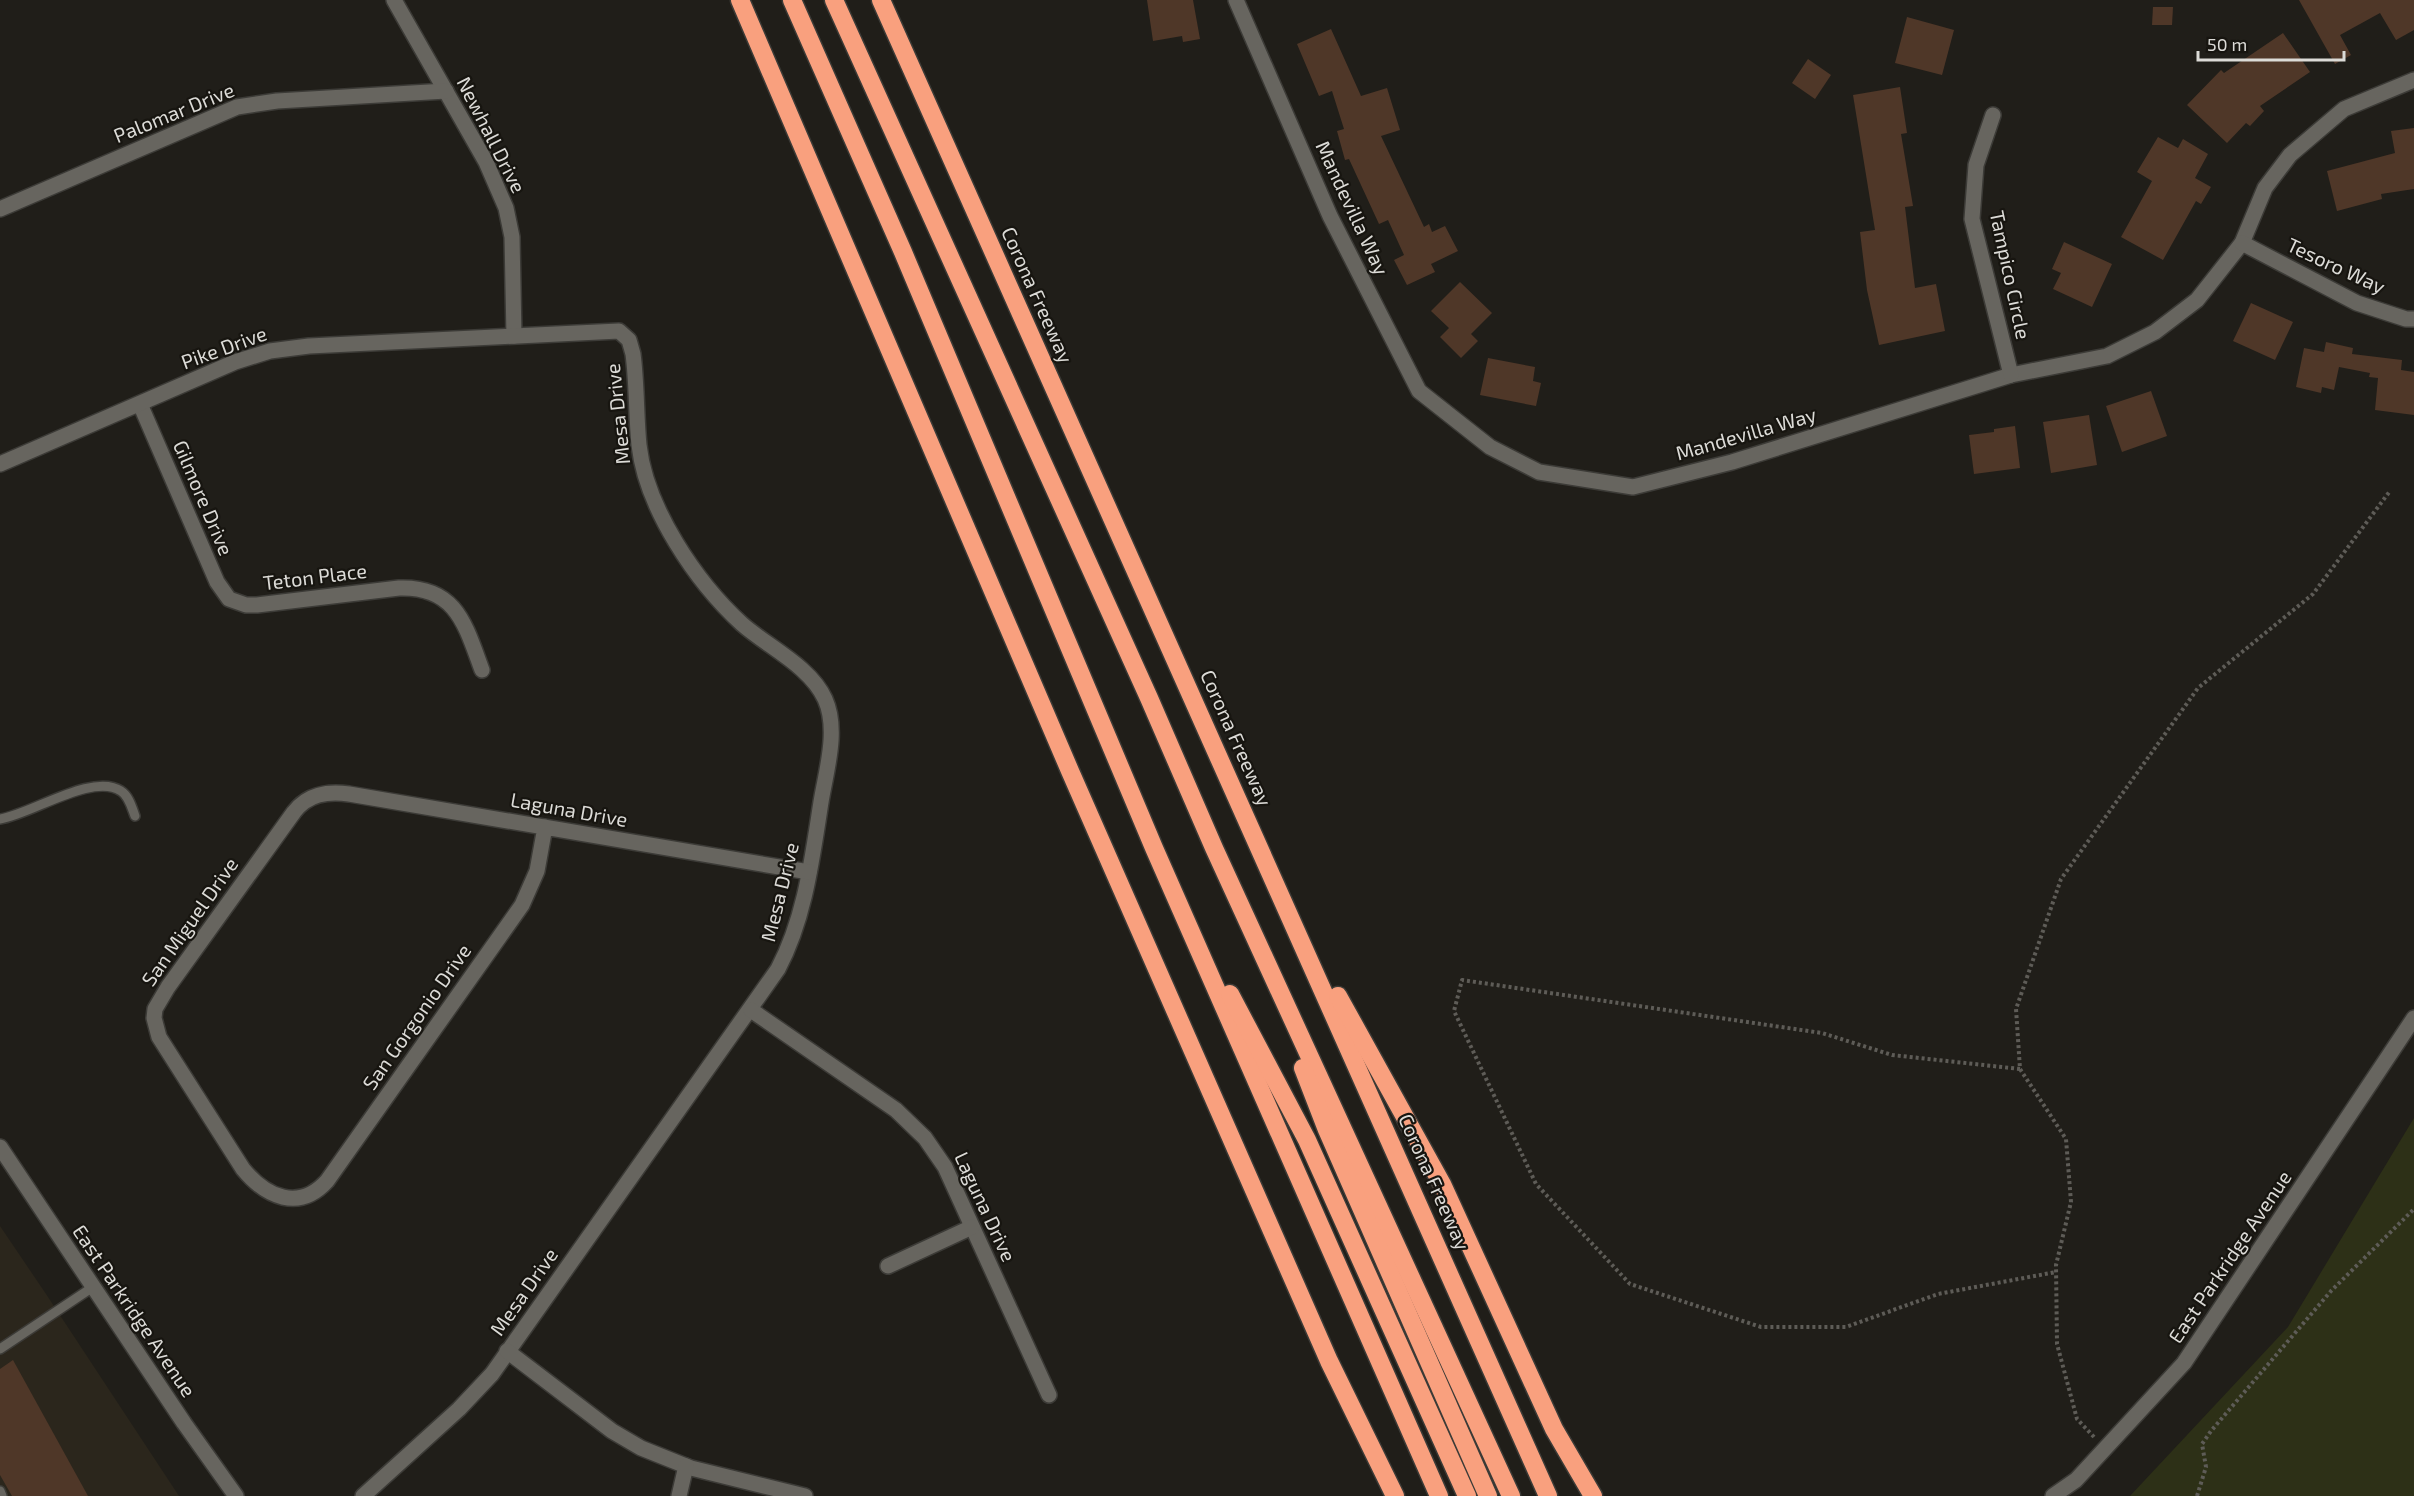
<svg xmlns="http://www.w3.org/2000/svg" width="2414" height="1496" font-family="'Exo 2',sans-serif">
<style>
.built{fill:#2b261c}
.green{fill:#2d3017}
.building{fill:#4f3728}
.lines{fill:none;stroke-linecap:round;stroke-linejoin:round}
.lane-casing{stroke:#3c3b37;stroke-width:12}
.street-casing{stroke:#3c3b37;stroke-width:18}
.secondary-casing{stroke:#3c3b37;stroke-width:18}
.highway-casing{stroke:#3c3b37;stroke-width:21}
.path{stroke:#5e5c57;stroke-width:4;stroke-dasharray:3 3;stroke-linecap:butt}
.lane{stroke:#67655f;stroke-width:9}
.street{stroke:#67655f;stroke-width:15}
.secondary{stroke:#67655f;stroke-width:15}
.highway{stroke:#f9a07e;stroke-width:18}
.labels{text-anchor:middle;stroke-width:4.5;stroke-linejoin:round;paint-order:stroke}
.street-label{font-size:20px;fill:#dcdbd7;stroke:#171510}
</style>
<rect width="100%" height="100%" fill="#201e19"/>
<!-- built -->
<path class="built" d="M0 1226 46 1294 179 1496H0Z"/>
<!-- green -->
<path class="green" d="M2414 1118V1496H2130L2288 1327Z"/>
<!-- building -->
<g class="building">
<path d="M1147 0H1193L1200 39 1183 42 1182 36 1153 41Z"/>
<path d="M2299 0H2414V30L2396 40 2380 13 2340 35 2351 55 2335 64Z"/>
<path d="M2153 7H2173L2172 25H2152Z"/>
<path d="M1907 17 1954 30 1942 75 1895 63Z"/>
<path d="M1331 29 1361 96 1387 88 1400 130 1381 136 1424 227 1429 224 1432 232 1445 226 1458 251 1431 264 1435 272 1407 285 1394 260 1404 255 1388 220 1379 224 1349 159 1345 160 1337 131 1344 129 1332 91 1319 96 1297 44Z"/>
<path d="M2283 33 2310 72 2260 106 2264 111 2250 126 2246 123 2227 143 2187 105 2221 70 2224 73Z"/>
<path d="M1808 59 1831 75 1815 99 1792 83Z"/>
<path d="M1900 87 1907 133 1901 134 1913 206 1905 207 1915 288 1936 284 1945 331 1879 345 1867 290 1860 232 1875 230 1853 95Z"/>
<path d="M2414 128V189L2381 194 2382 199 2337 211 2327 171 2395 153 2391 131Z"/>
<path d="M2158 137 2178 148 2183 139 2208 154 2195 178 2211 187 2201 204 2196 201 2163 260 2121 237 2152 181 2137 172Z"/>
<path d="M2064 242 2112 264 2092 307 2053 289 2061 273 2052 269Z"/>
<path d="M1460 282 1492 313 1471 334 1478 341 1461 358 1440 337 1449 328 1431 311Z"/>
<path d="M2251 303 2293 322 2275 360 2233 341Z"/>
<path d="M2326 342 2353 348 2352 354 2402 360 2401 370 2414 372V415L2375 410 2378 378 2369 377 2370 373 2339 367 2334 390 2322 387 2321 393 2296 387 2304 348 2324 352Z"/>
<path d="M1488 358 1535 367 1533 381 1541 383 1536 406 1480 395Z"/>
<path d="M2151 391 2167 436 2122 452 2106 406Z"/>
<path d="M2089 415 2097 465 2051 473 2043 422Z"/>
<path d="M2015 426 2020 468 1974 474 1969 435 1994 432V429Z"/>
<path d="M13 1360 88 1496H12L0 1475V1369Z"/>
</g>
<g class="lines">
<!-- lane casing -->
<g class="lane-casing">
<g id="lane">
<path d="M0 819C32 814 93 772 121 791 129 796 132 808 135 816"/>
<path d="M0 1349 93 1287"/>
<path d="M0 1491 2 1496"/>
</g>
</g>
<!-- street casing -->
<g class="street-casing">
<g id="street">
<path d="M394 0 486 162 506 208 512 237 514 336"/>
<path d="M1236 0 1330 216 1419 391 1490 447 1539 472 1633 487 1732 462 2011 375 2107 356 2155 332 2197 300 2242 243 2265 188 2290 155 2344 109 2414 80"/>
<path d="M1993 115 1976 165 1972 219 2011 375"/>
<path d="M0 209 237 107 277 101 446 91"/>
<path d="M2242 243 2357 303 2406 319H2414"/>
<path d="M140 404 217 582 229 599 246 605H257L399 588C456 586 465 624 482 670"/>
<path d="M0 464 235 362 270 351 309 346 619 331 629 340 633 354C637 384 636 415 639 445 646 508 696 582 742 624 768 647 810 666 825 699 839 730 826 771 821 802 812 859 805 918 778 969L492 1374 459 1409 363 1496"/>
<path d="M545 827 537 871 522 905 327 1181C299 1212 266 1197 243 1169L159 1037 154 1018 155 1009 168 987 294 812C308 794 327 791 349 794L809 872"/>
<path d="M751 1010 896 1110 925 1138 945 1167 1049 1395"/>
<path d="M888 1266 972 1227"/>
<path d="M507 1351 612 1431 641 1448 691 1468 805 1496"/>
<path d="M679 1496 686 1466"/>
</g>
</g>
<!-- secondary casing -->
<g class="secondary-casing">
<g id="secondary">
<path d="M0 1147 184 1423 236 1496"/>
<path d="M2053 1496 2076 1480 2184 1363 2414 1018"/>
</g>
</g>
<!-- highway casing -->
<g class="highway-casing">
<g id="highway">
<path d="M740 0 1070 771 1329 1361 1395 1496"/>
<path d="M792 0 903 252 1154 848 1439 1496"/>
<path d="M834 0 1149 698 1214 848 1511 1496"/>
<path d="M881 0 1548 1496"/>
<path d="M1230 994 1307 1140 1467 1496"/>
<path d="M1338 996 1442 1184 1554 1429 1593 1496"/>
<path d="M1303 1068 1327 1130 1488 1496"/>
</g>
</g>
<!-- path -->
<g class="path">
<path d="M2020 1069 1892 1055 1822 1033 1462 980 1454 1011 1536 1184 1630 1284 1761 1327H1846L1938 1294 2056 1272"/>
<path d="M2094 1437 2077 1419 2057 1344 2056 1265 2071 1202 2066 1139 2020 1069 2016 1009 2061 879 2198 688 2313 594 2390 491"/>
<path d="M2197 1496 2206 1467 2202 1444 2211 1431 2331 1291 2414 1209"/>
</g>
<!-- lane -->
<use href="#lane" class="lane"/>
<!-- street -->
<use href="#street" class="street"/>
<!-- secondary -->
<use href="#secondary" class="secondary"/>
<!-- highway -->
<use href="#highway" class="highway"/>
</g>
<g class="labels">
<!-- street labels -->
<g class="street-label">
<text transform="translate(174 113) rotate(-22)" y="7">Palomar Drive</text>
<text transform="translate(491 135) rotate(63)" y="7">Newhall Drive</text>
<text transform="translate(1352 208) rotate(65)" y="7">Mandevilla Way</text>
<text transform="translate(2336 266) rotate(25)" y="7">Tesoro Way</text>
<text transform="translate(2010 275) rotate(78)" y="7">Tampico Circle</text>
<text transform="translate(1037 295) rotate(66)" y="7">Corona Freeway</text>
<text transform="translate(224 348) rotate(-20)" y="7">Pike Drive</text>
<text transform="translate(618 414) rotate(-96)" y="7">Mesa Drive</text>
<text transform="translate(1746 434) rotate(-16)" y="7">Mandevilla Way</text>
<text transform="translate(203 498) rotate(67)" y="7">Gilmore Drive</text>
<text transform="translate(315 577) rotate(-7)" y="7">Teton Place</text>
<text transform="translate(1236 738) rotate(66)" y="7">Corona Freeway</text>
<text transform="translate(569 810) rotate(10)" y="7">Laguna Drive</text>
<text transform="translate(780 892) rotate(-76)" y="7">Mesa Drive</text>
<text transform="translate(190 922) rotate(-55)" y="7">San Miguel Drive</text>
<text transform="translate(417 1017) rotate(-55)" y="7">San Gorgonio Drive</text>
<text transform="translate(1434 1182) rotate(66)" y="7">Corona Freeway</text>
<text transform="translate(985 1207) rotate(65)" y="7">Laguna Drive</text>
<text transform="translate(2230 1257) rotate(-56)" y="7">East Parkridge Avenue</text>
<text transform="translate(524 1292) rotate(-55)" y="7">Mesa Drive</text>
<text transform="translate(134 1311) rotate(56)" y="7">East Parkridge Avenue</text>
</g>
</g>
<!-- scale -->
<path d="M2198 51v9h146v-9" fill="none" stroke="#dcdbd7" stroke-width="3"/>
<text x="2207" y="51" font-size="18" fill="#dcdbd7" stroke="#171510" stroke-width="4.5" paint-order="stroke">50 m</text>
</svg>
